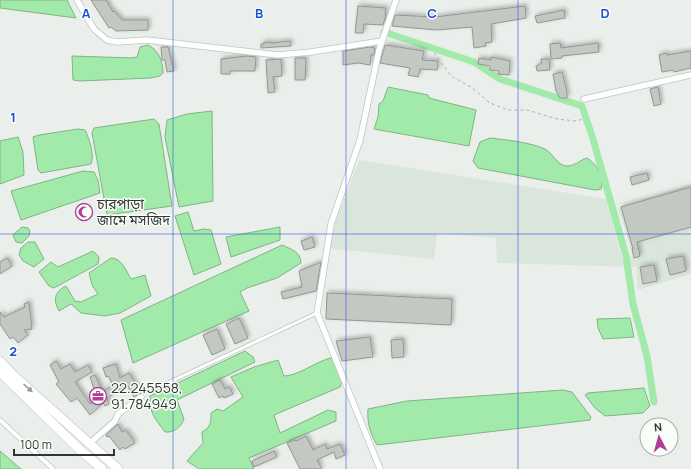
<svg xmlns="http://www.w3.org/2000/svg" width="691" height="469" font-family="Manrope,'Noto Sans Bengali',sans-serif">
<style>
.built{fill:#dae5db}
.water{fill:#a1eaaa;stroke:#80b486}
.lines{fill:none;stroke-linecap:round;stroke-linejoin:round}
.canal{stroke:#a1eaaa;stroke-width:7}
.building{fill:#c3c8c3;stroke:#929793;filter:url(#shadow)}
.service-casing{stroke:#c0c5c0;stroke-width:4.5}
.pedestrian-casing{stroke:#c0c5c0;stroke-width:5.5}
.minor-casing{stroke:#c0c5c0;stroke-width:7}
.primary-casing{stroke:#c0c5c0;stroke-width:10}
.path{stroke:#adb1ae;stroke-width:1;stroke-dasharray:3 3;stroke-linecap:butt}
.service{stroke:#fff;stroke-width:3}
.pedestrian{stroke:#fff;stroke-width:4}
.minor{stroke:#fff;stroke-width:5.5}
.primary{stroke:#fff;stroke-width:9}
.oneway{fill:#999a99}
.grid{fill:none;stroke:#1d4ed8;stroke-width:1;stroke-opacity:0.55}
.labels{text-anchor:middle;stroke-width:3;stroke-linejoin:round;paint-order:stroke}
.poi-label{font-size:14px;fill:#333533;stroke:#f8fdf8;text-anchor:start}
.grid-label{font-size:13px;text-anchor:middle;font-weight:bold;fill:#1d4ed8;stroke:#f8fdf8;stroke-width:3;stroke-linejoin:round;paint-order:stroke}
</style>
<defs>
<filter id="shadow"><feDropShadow dx="2" dy="-2" stdDeviation="2" flood-color="#0004"/></filter>
</defs>
<rect width="100%" height="100%" fill="#eaefeb"/>
<!-- built -->
<path class="built" d="M359 160 606 199 622 259 634 257 618 208 691 184V274L638 290 636 267 497 263 496 238 437 233 434 259 326 248Z"/>
<!-- water -->
<g class="water">
<path d="M0 0H67L76 18 0 8Z"/>
<path d="M148 45C159 50 163 62 163 73L160 76 151 78 80 81 73 80 72 56 131 58 137 57 140 47Z"/>
<path d="M388 87 428 95 429 98 476 110 469 146 374 129 378 117 379 104 383 101Z"/>
<path d="M212 111 213 201 179 207 165 137 167 120 187 114Z"/>
<path d="M154 119 159 124 172 206 107 215 92 133 94 128Z"/>
<path d="M78 129 85 130C89 138 95 155 91 164L41 173 38 170 33 137 39 135Z"/>
<path d="M18 137 23 152 24 175 0 184V141Z"/>
<path d="M490 138C507 140 529 142 545 149 554 154 556 165 567 166 575 166 580 160 587 158 597 164 605 178 601 189L595 190 478 168 473 161 480 142Z"/>
<path d="M83 171 94 172 98 180 100 193 21 220 11 191Z"/>
<path d="M188 212 194 231 204 229 211 230 221 264 194 275 175 216Z"/>
<path d="M22 227 28 228 30 231 29 236 22 243 16 242 13 235Z"/>
<path d="M280 227V240L231 257 226 237Z"/>
<path d="M28 242H35L44 259 34 267 23 261 19 255 21 248Z"/>
<path d="M282 245C291 249 301 252 301 263L277 278 247 288 240 292 249 311 133 363 121 320Z"/>
<path d="M93 251 99 257 98 264 54 288 49 286 39 272 51 262 58 267Z"/>
<path d="M111 258C122 258 126 271 131 279L145 275 151 296 120 313 105 316 81 313 71 304 59 311C53 300 54 292 66 286L75 301 81 302 98 294 92 285 89 273Z"/>
<path d="M630 318 634 337 603 339 598 328 597 319Z"/>
<path d="M245 351 253 357 255 362 177 400 184 419C181 427 174 433 165 432 155 419 149 412 150 396Z"/>
<path d="M330 358 335 359 342 381 340 387 274 415 280 433 328 410 336 412V421L249 458 254 469H199L187 461 203 443 202 432C211 427 211 422 211 413L217 409 223 411 243 397 231 377 254 367 278 360 284 376C297 376 316 362 330 358Z"/>
<path d="M644 388 650 406 643 413 605 416 595 408 585 395 588 393Z"/>
<path d="M563 390 572 392 591 417 590 420 377 445C370 433 367 423 368 409L407 401Z"/>
<path d="M0 451 21 469H0Z"/>
</g>
<g class="lines">
<!-- canal -->
<path class="canal" d="M384 32 474 62 500 79 582 106 593 139 626 256 633 304 647 356 654 402"/>
</g>
<!-- building -->
<g class="building">
<path d="M91 0H106L113 12 114 11 122 20H148V30L116 31 111 27 109 28Z"/>
<path d="M358 6 386 8 385 15H386L383 25 364 24 363 33H355Z"/>
<path d="M525 6 526 18 491 24 492 42 485 43 486 46 474 48 472 27 436 30 392 26 395 15 435 17Z"/>
<path d="M564 10 565 18 537 23 535 16Z"/>
<path d="M290 41 291 46 261 48V44H264V42L273 43Z"/>
<path d="M560 43 561 48 598 43 599 52 562 56V58L551 59 550 44Z"/>
<path d="M385 45 424 51 422 60 438 61 437 70 420 69 418 77 408 75 410 68 380 63Z"/>
<path d="M161 47H168L174 71 167 72 165 60H162Z"/>
<path d="M370 47 375 48 374 55H371L370 65 358 63 343 65V51Z"/>
<path d="M691 51V68L674 72 673 70 662 72 659 55 666 53 667 55Z"/>
<path d="M247 56 256 57 255 71H230V74H221V59Z"/>
<path d="M491 57 510 61 509 75 498 74 499 71 490 70V66L478 64 479 58 491 60Z"/>
<path d="M295 58H306L305 80H295Z"/>
<path d="M281 59 282 76 273 77 275 92 268 93 266 60Z"/>
<path d="M541 59H549L550 70 537 71 536 66 542 63Z"/>
<path d="M562 72 567 92V98H560L556 91 553 74Z"/>
<path d="M658 87 661 104 654 106 650 89Z"/>
<path d="M647 173 649 180 632 185 630 177Z"/>
<path d="M691 187V227L637 242 640 256 634 258 632 249H633L621 207Z"/>
<path d="M312 237 315 247 304 250 301 241Z"/>
<path d="M683 256 686 271 670 275 666 259Z"/>
<path d="M7 258 12 266 0 274V262Z"/>
<path d="M321 262 316 291 283 299 281 292 302 287 299 271Z"/>
<path d="M654 265 657 281 643 284 640 267Z"/>
<path d="M327 293 452 299 451 325 326 319Z"/>
<path d="M29 302 32 329 24 330 28 335 18 343 13 337 10 339 0 324V312L4 317 25 307 24 304Z"/>
<path d="M239 318 248 338 235 344 226 324Z"/>
<path d="M217 329 225 349 212 355 203 335Z"/>
<path d="M370 337 373 357 342 361 336 341Z"/>
<path d="M403 339 404 357 392 358 391 340Z"/>
<path d="M56 361 61 369 70 364 75 372 88 365 92 372 75 382 90 404 100 397 94 389 90 377 95 375 103 392 113 385 108 376 106 377 103 368 116 364 120 378 129 373 141 393 134 397 127 385 107 398 109 404 105 406 103 403 90 415 77 398 71 402 56 384 59 382 50 365Z"/>
<path d="M220 380 225 389 229 387 233 394 224 398 223 396 219 398 212 384Z"/>
<path d="M118 424 122 432 126 430 135 443 125 449 123 447 120 450 109 436 107 437 106 435Z"/>
<path d="M306 436 313 450 325 444 327 449 340 444 345 455 336 459 334 452 317 460 322 469H300L287 443 296 440V441Z"/>
<path d="M274 451 277 457 254 467 252 461Z"/>
</g>
<g class="lines">
<!-- service casing -->
<g class="service-casing">
<path id="service" d="M157 388 317 313"/>
</g>
<!-- pedestrian casing -->
<g class="pedestrian-casing">
<path id="pedestrian" d="M0 420 53 469"/>
</g>
<!-- minor casing -->
<g class="minor-casing">
<g id="minor">
<path d="M77 0 94 29 107 40 117 42 147 40 278 55 311 52 382 41"/>
<path d="M584 99 691 75"/>
<path d="M90 443 115 421 118 414 141 397"/>
<path d="M380 469 317 313 331 224 360 140 379 50 396 0"/>
</g>
</g>
<!-- primary casing -->
<g class="primary-casing">
<g id="primary">
<path d="M0 361 12 374 118 469"/>
<path d="M0 372 80 450 102 469"/>
</g>
</g>
<!-- path -->
<path class="path" d="M434 53 451 76 471 87 490 103 508 110H527L557 119 576 121 584 119"/>
<!-- service -->
<use href="#service" class="service"/>
<!-- pedestrian -->
<use href="#pedestrian" class="pedestrian"/>
<!-- minor -->
<use href="#minor" class="minor"/>
<!-- primary -->
<use href="#primary" class="primary"/>
</g>
<!-- one-way arrows -->
<defs><path id="oneway-solid" d="M-6-.8H1V-3.2L6.5 0L1 3.2V.8H-6Z"/></defs>
<use class="oneway" href="#oneway-solid" transform="translate(28 388) rotate(42)"/>
<!-- grid -->
<path class="grid" d="M173 0V469M346 0V469M518 0V469M0 234H691"/>
<!-- icons -->
<defs>
<g id="mosque-ring" transform="scale(0.9)"><circle r="9.5" fill="#f8fdf8" stroke="#b03e99" stroke-width="1.5"/><path d="M3.5-4.9A6 6 0 1 0 3.5 4.9A5 5 0 1 1 3.5-4.9Z" fill="#b03e99"/></g>
<g id="office-ring" transform="scale(0.9)"><circle r="9.5" fill="#f8fdf8" stroke="#b03e99" stroke-width="1.5"/><path d="M-6-3h4V-5.5h4V-3h4V5H-6ZM-1-4.5V-3h2v-1.5ZM-6 0V1H6V0Z" fill="#b03e99"/></g>
</defs>
<g fill-rule="evenodd">
<use href="#mosque-ring" x="84" y="212"/>
<use href="#office-ring" x="98" y="396"/>
</g>
<g class="labels">
<!-- poi labels -->
<g class="poi-label">
<text x="97" y="209">চারপাড়া<tspan x="97" dy="16">জামে মসজিদ</tspan></text>
<text x="111" y="393">22.245558,<tspan x="111" dy="16">91.784949</tspan></text>
</g>
</g>
<g class="grid-label">
<text x="86" y="18">A</text>
<text x="259" y="18">B</text>
<text x="432" y="18">C</text>
<text x="605" y="18">D</text>
<text x="13" y="122">1</text>
<text x="13" y="356">2</text>
</g>
<!-- north arrow -->
<g transform="translate(659 437) rotate(354)"><circle r="19" fill="#f8fdf8" stroke="#a9ada9"/>
<path d="M0-3L7 15L0 10L-7 15Z" fill="#b03e99"/>
<text y="-6" font-size="11" font-weight="bold" text-anchor="middle" fill="#333533">N</text>
</g>
<!-- scale -->
<path d="M14 449v6h100v-6" fill="none" stroke="#333533" stroke-width="2"/>
<text x="20" y="449" font-size="12" fill="#333533" stroke="#f8fdf8" stroke-width="3" paint-order="stroke">100 m</text>
</svg>
